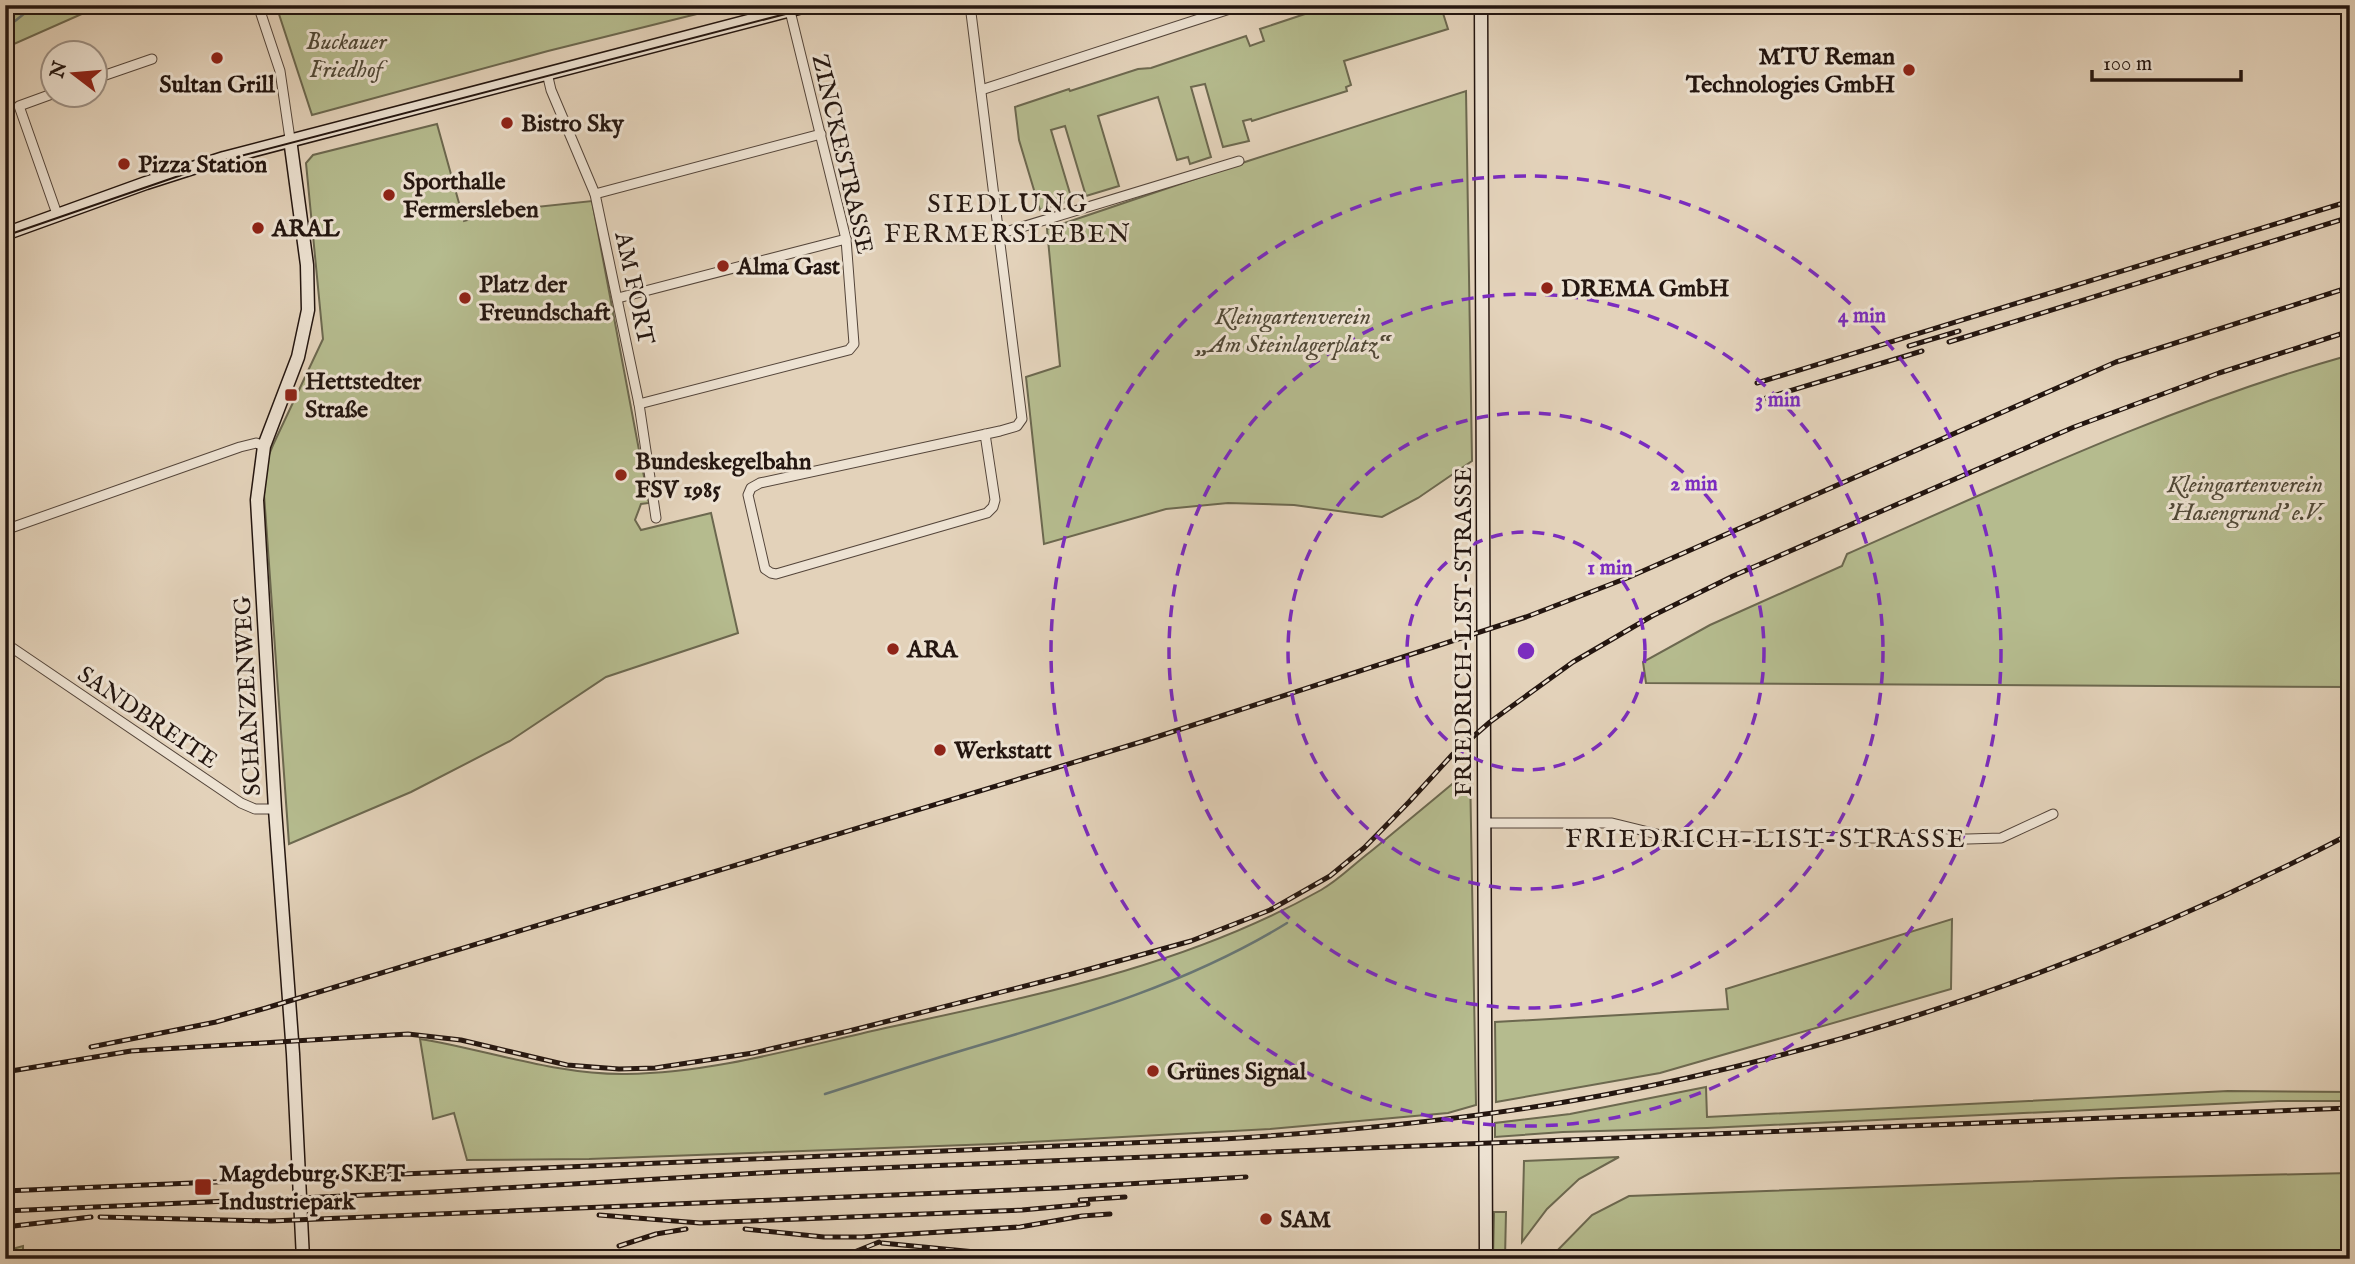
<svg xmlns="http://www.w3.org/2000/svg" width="2355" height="1264" font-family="'IM FELL English',serif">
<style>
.green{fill:#b5bb8e;stroke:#6c684f;stroke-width:2}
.water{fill:#96b6b6;stroke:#687674;stroke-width:2}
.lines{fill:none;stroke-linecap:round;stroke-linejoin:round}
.stream{stroke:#687674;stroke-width:2.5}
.street-casing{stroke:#54453a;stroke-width:11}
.secondary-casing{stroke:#241610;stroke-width:15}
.street{stroke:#ede2d2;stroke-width:9}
.secondary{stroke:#ede2d2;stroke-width:12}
.tram{stroke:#241610;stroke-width:2}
.rail-casing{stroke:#241610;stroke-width:5}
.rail{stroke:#ede2d2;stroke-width:2.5;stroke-dasharray:8;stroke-linecap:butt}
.ring{fill:none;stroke:#7b2cbf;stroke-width:3.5;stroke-dasharray:12 9}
.poi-dot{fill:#8f2418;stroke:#ede2d2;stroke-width:2.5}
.labels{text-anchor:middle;stroke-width:6;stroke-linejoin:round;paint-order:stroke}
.park-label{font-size:24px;font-style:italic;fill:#504836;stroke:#ede2d2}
.poi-label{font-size:24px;font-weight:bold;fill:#241610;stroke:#ede2d2;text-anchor:start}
.street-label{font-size:24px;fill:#241610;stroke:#ede2d2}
.neighbourhood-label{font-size:26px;letter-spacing:2px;fill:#241610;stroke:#ede2d2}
.centre{fill:#7b2cbf;stroke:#ede2d2;stroke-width:3.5}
.ring-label{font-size:21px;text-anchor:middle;font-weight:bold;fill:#7b2cbf;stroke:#ede2d2;stroke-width:6;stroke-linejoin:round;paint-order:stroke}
</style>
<rect width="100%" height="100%" fill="#e3d2ba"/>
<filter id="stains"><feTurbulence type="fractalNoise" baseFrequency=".00286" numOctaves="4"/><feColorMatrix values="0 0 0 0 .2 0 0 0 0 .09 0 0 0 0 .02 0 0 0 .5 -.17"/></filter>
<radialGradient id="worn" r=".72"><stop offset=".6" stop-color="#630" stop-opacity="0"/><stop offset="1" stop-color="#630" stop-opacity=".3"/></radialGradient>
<!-- green -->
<g class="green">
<path d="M5 5H102L5 48Z"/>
<path d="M276 5H733L548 51 312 115Z"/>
<path d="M1332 5H1437L1439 11 1442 10 1448 29 1344 61 1351 85 1346 87 1347 91 1252 121 1251 119 1243 121 1249 141 1223 147 1205 84 1191 87 1211 157 1190 164 1188 157 1177 160 1158 97 1098 116 1119 186 1086 196 1065 126 1051 130 1072 200 1040 210 1019 140 1015 107 1069 89 1070 91 1138 69 1151 68 1246 36 1250 46 1264 41 1260 29Z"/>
<path d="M1466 91 1472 461 1418 498 1382 517 1294 505 1228 503 1166 509 1044 544 1026 377 1060 366 1047 229 1248 161Z"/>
<path d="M437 124 464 221 499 211 592 201 649 503 641 504 635 520 641 530 711 513 738 633 606 677 510 741 411 792 289 844 264 494 268 457 273 445 323 339 306 163 313 155Z"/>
<path d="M2350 355V687L1646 683 1643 662 1710 625 1842 566 1847 554C2012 481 2175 404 2350 355Z"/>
<path d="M1470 769 1476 1105 1448 1113 1270 1129 993 1144 589 1159 467 1160 454 1113 433 1119 420 1039C488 1050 556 1075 626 1074 712 1073 797 1048 881 1029 1032 996 1185 967 1321 890 1339 880 1354 864 1370 852 1404 824 1437 797 1470 769Z"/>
<path d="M1952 919 1951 989 1660 1073 1496 1102 1495 1022 1728 1009 1726 989Z"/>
<path d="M1706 1087 1707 1117 2228 1091 2350 1092V1101H2278L1707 1128 1563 1132 1495 1137V1123L1570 1114Z"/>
<path d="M1619 1157 1579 1179 1547 1209 1522 1242 1524 1161Z"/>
<path d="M2350 1173V1259H1549L1592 1215 1629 1196 2122 1178Z"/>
<path d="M1494 1212H1506L1505 1259H1493Z"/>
<path d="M23 1246V1257L229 1253 230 1259H6L16 1248Z"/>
</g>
<!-- water -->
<path class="water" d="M713 1250 737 1257V1259H680Z"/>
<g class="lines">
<!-- stream -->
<g class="stream">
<path d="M5 29 35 5"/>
<path d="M825 1094C875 1078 926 1061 977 1046 1084 1014 1191 982 1287 923"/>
</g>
<!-- street casing -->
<g class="street-casing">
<g id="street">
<path d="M258 5 280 71 290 139"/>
<path d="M970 5 1022 419 1017 426 1000 431 760 483 751 488 748 495 765 569 771 573 776 574 987 513 993 507 995 500 985 434"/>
<path d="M547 73 551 90 595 194 639 404 656 518"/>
<path d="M94 79 152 59"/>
<path d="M981 90 1242 5"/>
<path d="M52 94 19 106 57 214"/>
<path d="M595 194 821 134"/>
<path d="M999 234 1239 161"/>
<path d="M618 298 846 239"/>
<path d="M639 404 849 350 854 344 846 239 790 11"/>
<path d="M5 530 240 447 256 443 264 446"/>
<path d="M5 643 241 803 255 809H275"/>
<path d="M1485 823H1612L1665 836 1968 839 2001 838 2053 814"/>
</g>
</g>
<!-- secondary casing -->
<g class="secondary-casing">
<g id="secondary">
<path d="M1481 5 1486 1259"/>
<path d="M290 139 307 265 308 310 298 357 264 446 257 500 275 809 293 1054 303 1259"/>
<path d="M5 234 146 183 224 158 810 5"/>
</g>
</g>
<!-- street -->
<use href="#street" class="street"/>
<!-- secondary -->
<use href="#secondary" class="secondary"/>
<!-- tram -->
<path class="tram" d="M5 236 225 160 820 5"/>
<!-- rail casing -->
<g class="rail-casing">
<g id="rail">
<path d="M1949 342 2350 217"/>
<path d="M1909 346 1959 331"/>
<path d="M1757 383 2350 201"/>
<path d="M1766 398 1922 351"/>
<path d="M91 1047 216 1022 266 1008 1144 741 1526 617 1627 578 2116 362 2350 287"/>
<path d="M5 1072 131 1051 408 1034 461 1040 567 1065 619 1069 655 1068 753 1053 849 1031 1068 975 1191 941 1270 910 1330 876 1364 848 1409 802 1452 755 1490 722 1573 662 1652 616 1733 576 2074 427 2219 373 2350 331"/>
<path d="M5 1191 1223 1139C1349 1131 1475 1119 1599 1096 1862 1047 2113 957 2350 834"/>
<path d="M1080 1200 1125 1197"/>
<path d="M5 1211 433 1192 779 1172 2350 1108"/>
<path d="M599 1215 700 1223 1022 1210 1088 1204"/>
<path d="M100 1217 271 1221 1058 1188 1246 1177"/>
<path d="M5 1227 91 1217"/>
<path d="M745 1229 824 1237H862L1020 1227 1082 1216 1110 1214"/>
<path d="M882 1243 996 1254 1018 1259"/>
<path d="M619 1246 656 1234 686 1229"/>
<path d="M837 1259 879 1242"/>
</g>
</g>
<!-- rail -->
<use href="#rail" class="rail"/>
</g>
<!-- distance rings -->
<g class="ring">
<circle cx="1526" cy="651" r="119"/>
<circle cx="1526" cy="651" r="238"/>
<circle cx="1526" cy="651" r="357"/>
<circle cx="1526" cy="651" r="475"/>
</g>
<!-- markers -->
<g class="poi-dot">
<circle cx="217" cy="58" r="7"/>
<circle cx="1909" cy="70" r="7"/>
<circle cx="507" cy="123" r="7"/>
<circle cx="124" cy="164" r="7"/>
<circle cx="389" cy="195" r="7"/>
<circle cx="258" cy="228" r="7"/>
<circle cx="723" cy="266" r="7"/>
<circle cx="1547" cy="288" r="7"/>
<circle cx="465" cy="298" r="7"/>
<rect x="284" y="388" width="14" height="14" rx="3.5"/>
<circle cx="621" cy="475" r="7"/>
<circle cx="893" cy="649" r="7"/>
<circle cx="940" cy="750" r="7"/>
<circle cx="1153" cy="1071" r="7"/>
<rect x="194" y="1178" width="18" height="18" rx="3.5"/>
<circle cx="1266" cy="1219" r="7"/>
</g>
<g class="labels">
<!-- park labels -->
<g class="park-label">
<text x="346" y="49">Buckauer<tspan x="346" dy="28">Friedhof</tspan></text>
<text x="1293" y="324">Kleingartenverein<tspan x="1293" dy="28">„Am Steinlagerplatz“</tspan></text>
<text x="2245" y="492">Kleingartenverein<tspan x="2245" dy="28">'Hasengrund' e.V.</tspan></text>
</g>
<!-- poi labels -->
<g class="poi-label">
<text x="1895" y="64" text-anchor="end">MTU Reman<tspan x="1895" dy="28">Technologies GmbH</tspan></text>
<text x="217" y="92" text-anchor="middle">Sultan Grill</text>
<text x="521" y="131">Bistro Sky</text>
<text x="138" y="172">Pizza Station</text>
<text x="403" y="189">Sporthalle<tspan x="403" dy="28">Fermersleben</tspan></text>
<text x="272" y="236">ARAL</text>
<text x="737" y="274">Alma Gast</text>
<text x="479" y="292">Platz der<tspan x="479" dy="28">Freundschaft</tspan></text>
<text x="1561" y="296">DREMA GmbH</text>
<text x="305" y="389">Hettstedter<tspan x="305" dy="28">Straße</tspan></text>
<text x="635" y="469">Bundeskegelbahn<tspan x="635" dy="28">FSV 1985</tspan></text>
<text x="907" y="657">ARA</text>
<text x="954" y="758">Werkstatt</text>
<text x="1167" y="1079">Grünes Signal</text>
<text x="219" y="1181">Magdeburg SKET<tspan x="219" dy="28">Industriepark</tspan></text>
<text x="1280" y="1227">SAM</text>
</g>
<!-- street labels -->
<g class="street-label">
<text transform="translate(843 154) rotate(77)" y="8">ZINCKESTRASSE</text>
<text transform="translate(635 288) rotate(78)" y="8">AM FORT</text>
<text transform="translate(1463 632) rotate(-90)" y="8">FRIEDRICH-LIST-STRASSE</text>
<text transform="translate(247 696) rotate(-93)" y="8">SCHANZENWEG</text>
<text transform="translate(148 717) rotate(34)" y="8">SANDBREITE</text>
</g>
<!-- neighbourhood labels -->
<g class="neighbourhood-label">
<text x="1008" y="212">SIEDLUNG<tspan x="1008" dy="30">FERMERSLEBEN</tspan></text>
<text x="1766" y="847">FRIEDRICH-LIST-STRASSE</text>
</g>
</g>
<circle cx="1526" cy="651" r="10" class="centre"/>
<g class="ring-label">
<text x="1862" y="322">4 min</text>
<text x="1778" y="406">3 min</text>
<text x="1694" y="490">2 min</text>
<text x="1610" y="574">1 min</text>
</g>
<!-- margin -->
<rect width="2355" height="1264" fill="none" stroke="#e3d2ba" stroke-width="28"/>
<rect x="7" y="7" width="2341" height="1250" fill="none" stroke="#241610" stroke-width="3.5"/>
<rect x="14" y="14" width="2327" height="1236" fill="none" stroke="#241610" stroke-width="2"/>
<!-- north arrow -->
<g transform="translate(74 74) rotate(286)"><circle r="33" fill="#ede2d2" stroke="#9d9084" stroke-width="2"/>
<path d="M0-5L12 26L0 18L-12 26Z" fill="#8f2418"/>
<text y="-10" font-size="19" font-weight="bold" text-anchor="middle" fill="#241610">N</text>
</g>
<!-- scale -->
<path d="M2092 70v10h149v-10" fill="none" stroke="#241610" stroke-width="3.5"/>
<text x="2103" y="70" font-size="21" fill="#241610" stroke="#ede2d2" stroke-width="5" paint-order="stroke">100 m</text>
<rect width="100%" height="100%" filter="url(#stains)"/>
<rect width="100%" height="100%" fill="url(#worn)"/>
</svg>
